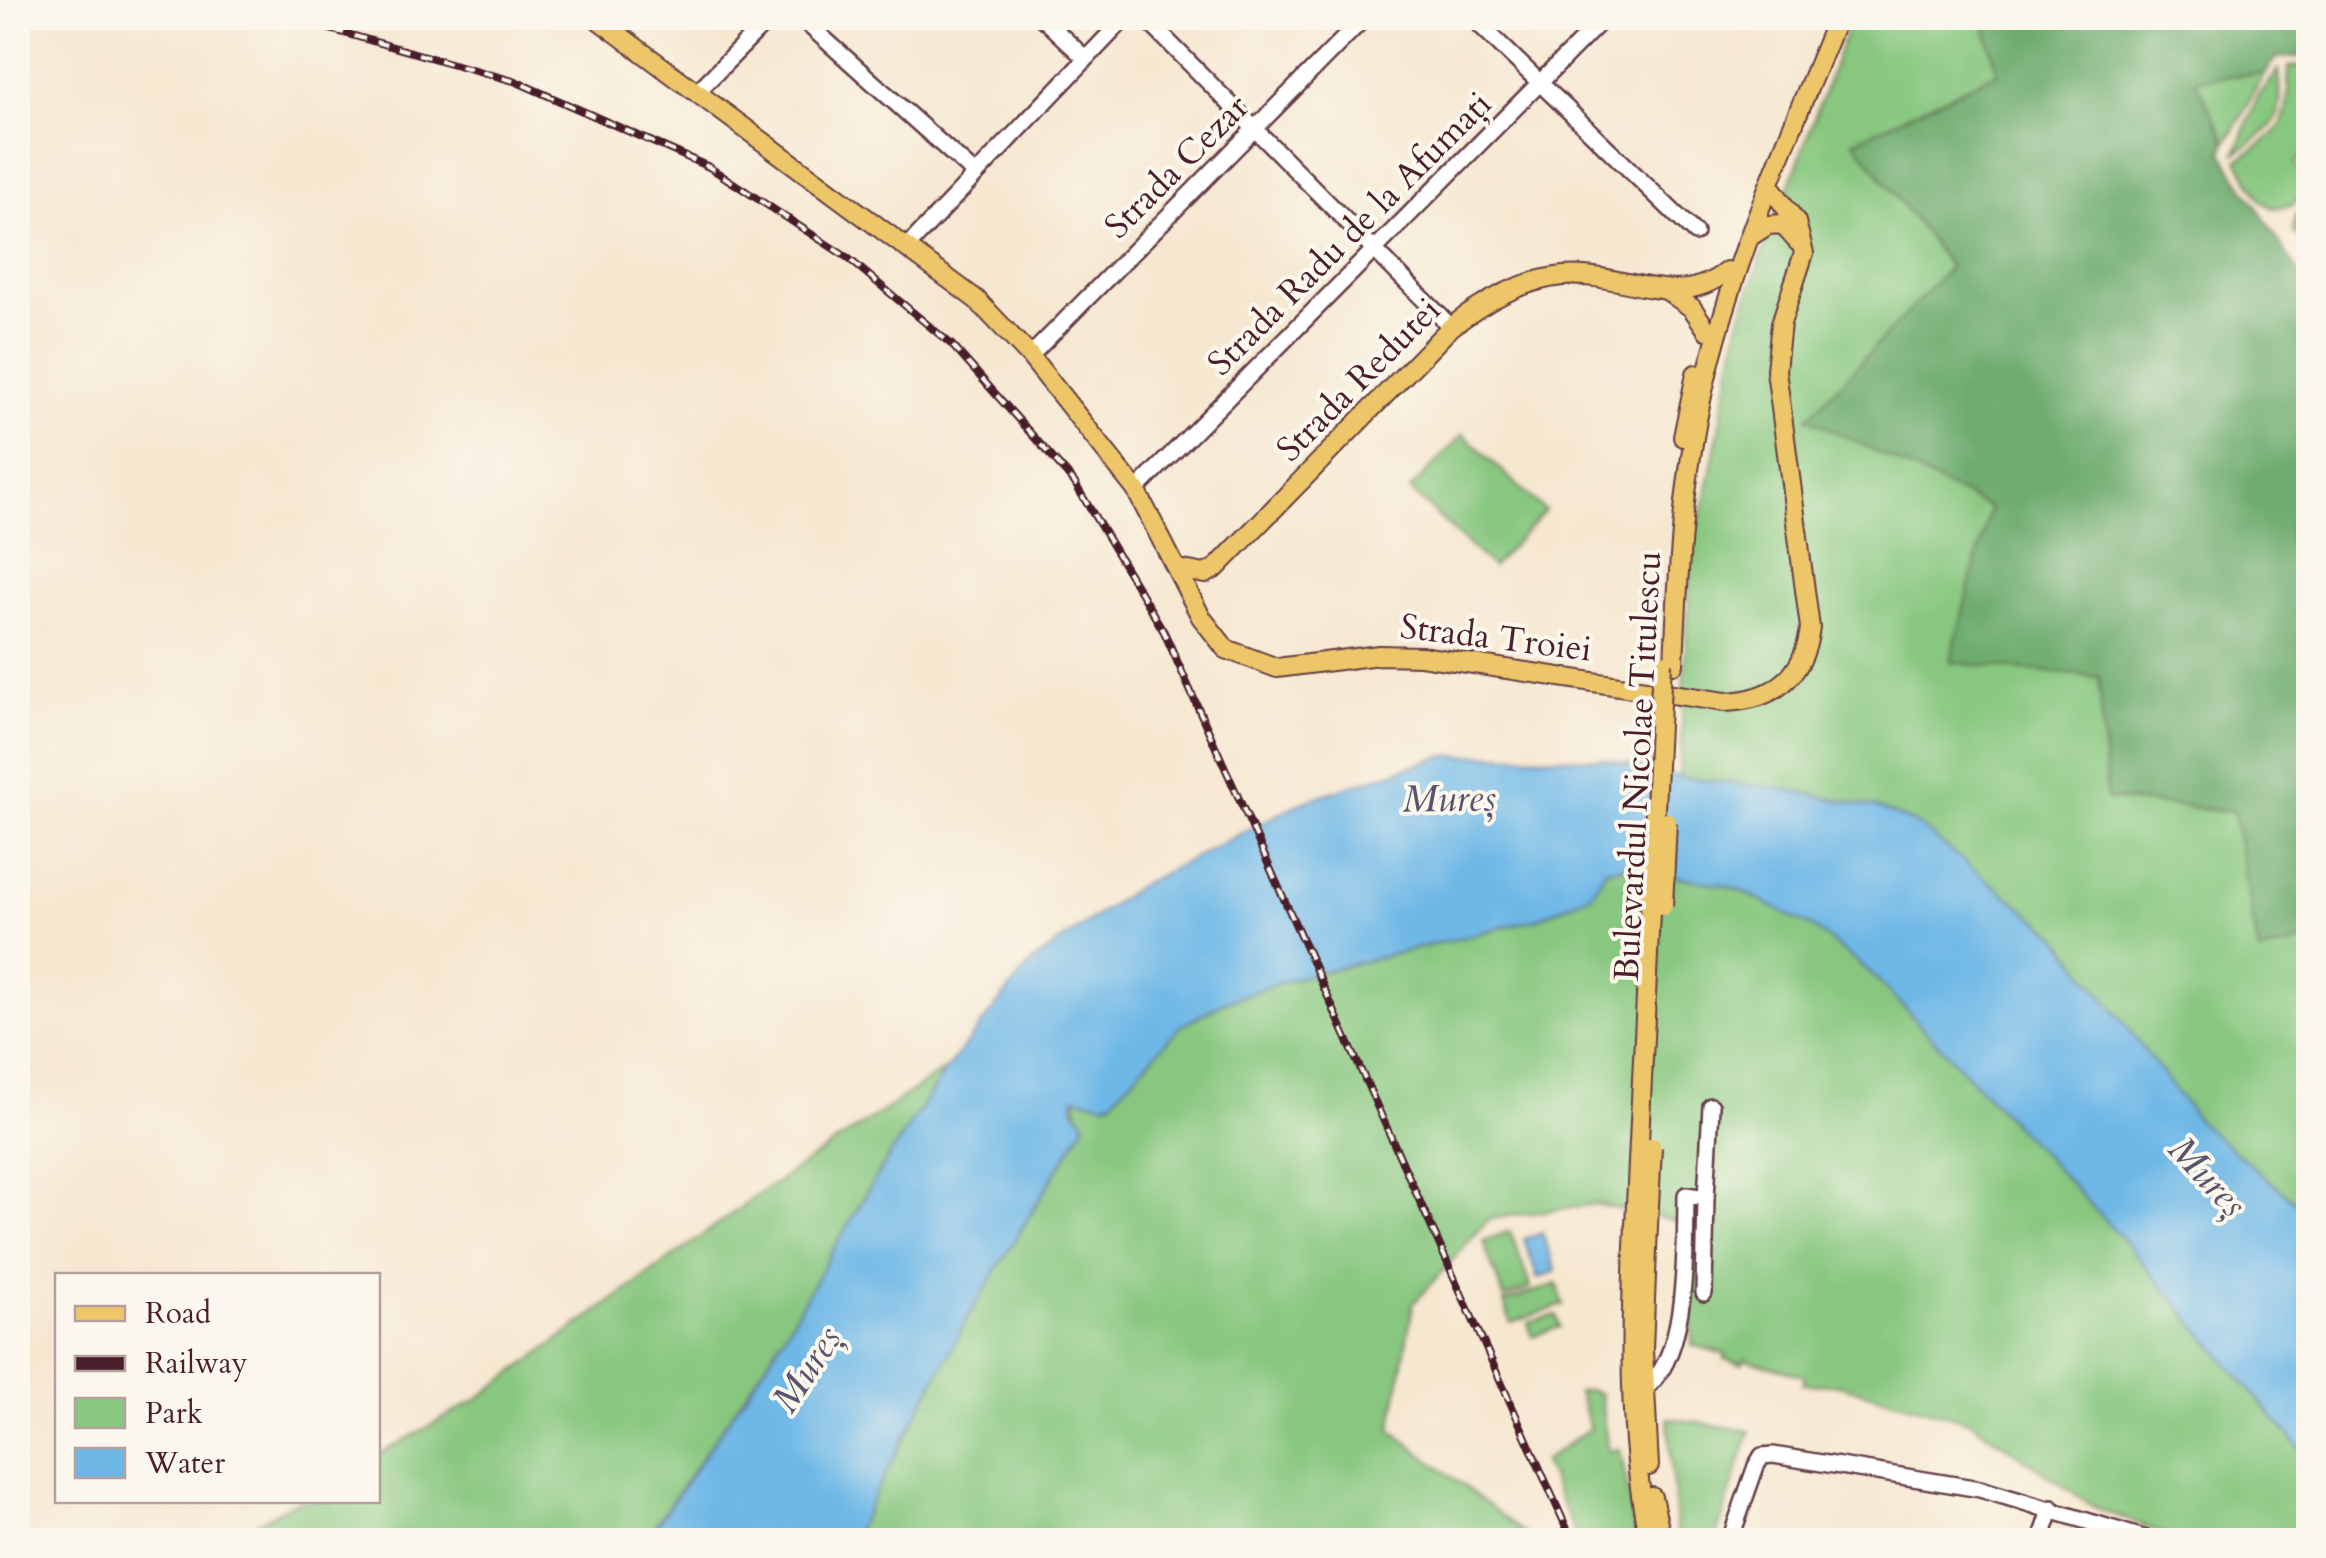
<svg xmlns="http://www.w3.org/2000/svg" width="2326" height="1558" font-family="Cardo,serif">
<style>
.green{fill:#87c77f;stroke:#687355;stroke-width:2.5}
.forest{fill:#6dac6e;stroke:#5c664c;stroke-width:2.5}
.water{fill:#6eb8e7;stroke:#5c6c89;stroke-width:2.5}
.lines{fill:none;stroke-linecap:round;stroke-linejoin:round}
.minor-casing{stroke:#643d44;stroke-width:20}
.major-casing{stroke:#643d44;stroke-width:22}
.minor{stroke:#fff;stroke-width:15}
.major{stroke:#ecc669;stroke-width:18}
.rail-casing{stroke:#4a1f2b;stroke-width:8}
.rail{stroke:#fbf7ec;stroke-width:4;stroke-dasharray:11;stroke-linecap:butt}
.major-bridge-casing{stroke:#643d44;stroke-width:22;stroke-linecap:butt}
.major-bridge{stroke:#ecc669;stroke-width:18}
.labels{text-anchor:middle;stroke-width:8;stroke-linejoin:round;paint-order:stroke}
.street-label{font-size:35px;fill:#4a1f2b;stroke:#fbf7ec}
.water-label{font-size:38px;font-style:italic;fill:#57556d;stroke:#fbf7ec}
</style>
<rect width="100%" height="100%" fill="#fbf7ec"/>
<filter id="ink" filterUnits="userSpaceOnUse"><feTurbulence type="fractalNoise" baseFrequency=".01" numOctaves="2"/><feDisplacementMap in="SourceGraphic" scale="20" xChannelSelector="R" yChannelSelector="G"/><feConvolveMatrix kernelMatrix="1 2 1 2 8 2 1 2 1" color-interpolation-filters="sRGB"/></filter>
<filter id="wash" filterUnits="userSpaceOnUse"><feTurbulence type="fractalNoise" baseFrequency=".0048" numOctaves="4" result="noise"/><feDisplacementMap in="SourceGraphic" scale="40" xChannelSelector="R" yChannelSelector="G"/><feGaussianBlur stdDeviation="2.25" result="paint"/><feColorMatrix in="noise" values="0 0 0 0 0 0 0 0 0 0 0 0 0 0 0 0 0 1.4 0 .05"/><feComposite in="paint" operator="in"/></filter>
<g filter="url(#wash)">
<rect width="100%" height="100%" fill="#f6e7d0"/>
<!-- green -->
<g class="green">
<path d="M1851 18H1983L1998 72 1855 141 1951 267 1809 418 1990 508 1951 662 2099 677 2107 799 2234 811 2259 953 2308 940V1212L2199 1123 2169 1087 1679 777 1691 549 1705 500 1740 320 1775 215 1787 192Z"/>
<path d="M2308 66V150L2296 163 2308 192 2291 206 2272 208 2261 201 2238 160C2288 126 2287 128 2289 67Z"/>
<path d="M2279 70C2284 122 2278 124 2236 153L2257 98Z"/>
<path d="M2265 73C2249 96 2243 121 2226 142L2194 78Z"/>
<path d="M2308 204V251L2293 231 2297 214Z"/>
<path d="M1463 434 1545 511 1492 567 1410 490Z"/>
<path d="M1621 867 1724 885 1746 893 1814 928 1871 973 2120 1236 2308 1458V1540H2180L2094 1507 1970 1421 1839 1385 1803 1384 1805 1376 1745 1359 1742 1364 1725 1359 1726 1354 1692 1345 1696 1225 1595 1204 1489 1219 1413 1304 1391 1430 1533 1540H851L968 1317 1083 1128 1075 1097 1087 1096 1105 1103 1112 1100 1181 1026 1224 1002 1288 980 1536 919 1591 895 1606 869Z"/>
<path d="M947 1068 878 1174 767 1363 645 1540H225L297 1501 378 1500V1455L476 1400 762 1192Z"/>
<path d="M1510 1231 1531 1288 1504 1298 1483 1241Z"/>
<path d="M1557 1284 1564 1305 1511 1323 1504 1302Z"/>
<path d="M1556 1315 1560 1327 1532 1336 1528 1323Z"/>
<path d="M1588 1390 1600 1394 1608 1451 1620 1449 1637 1540H1578L1543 1462 1590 1428 1578 1392Z"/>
<path d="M1668 1418 1750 1431 1715 1540H1677Z"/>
</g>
<!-- forest -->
<path class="forest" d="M1983 18H2308V56L2277 58 2265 73 2195 79 2226 142 2222 153 2308 287V442L2288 542 2308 560V940L2259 953 2233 811 2107 799 2099 677 1950 662 1990 508 1808 418 1950 267 1854 141 1998 72Z"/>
<!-- water -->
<g class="water">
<path d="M1492 755 1605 759 1679 777 1779 788 1878 808 1918 825 2057 935 2199 1122 2308 1212V1458L2120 1236 1871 973 1814 928 1746 893 1724 885 1621 867 1606 869 1592 894 1536 919 1288 980 1224 1002 1181 1026 1112 1100 1105 1103 1075 1097 1074 1107 1085 1121 1083 1128 968 1317 851 1540H646L767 1363 878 1174 947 1068 1031 963 1137 887 1304 801 1443 756Z"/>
<path d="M1542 1233 1556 1271 1538 1278 1524 1239Z"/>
</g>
</g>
<g filter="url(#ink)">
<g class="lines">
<!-- minor casing -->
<g class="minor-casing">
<g id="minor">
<path d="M801 18 975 174"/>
<path d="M1042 18 1086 59"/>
<path d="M1145 18 1451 327"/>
<path d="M1473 18 1695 233"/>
<path d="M698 91 770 18"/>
<path d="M909 245 1125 18"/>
<path d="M1030 356 1364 18"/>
<path d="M1136 490 1604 18"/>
<path d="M1706 1198 1711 1106"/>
<path d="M1644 1389C1689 1359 1685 1247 1686 1195L1706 1198 1704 1293"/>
<path d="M1730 1540 1756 1466 1762 1456 1773 1455 1980 1489 2150 1540"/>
<path d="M2041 1540 2052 1508"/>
</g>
</g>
<!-- major casing -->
<g class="major-casing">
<g id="major">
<path d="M596 18 977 300 1030 356 1136 490 1201 617 1226 649 1277 668 1379 655 1421 656 1725 702C1774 700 1804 677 1810 628L1776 370 1781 323 1804 253 1796 222 1770 186"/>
<path d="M1751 236 1768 225 1782 224 1798 242"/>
<path d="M1669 292 1692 308 1707 330"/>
<path d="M1683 437 1696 374"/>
<path d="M1178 569 1205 574 1216 568 1451 327C1484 302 1521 280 1563 276 1625 271 1675 313 1727 271"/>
<path d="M1674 664C1678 572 1683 481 1703 391 1732 262 1788 139 1837 18"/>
<path d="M1635 1225C1630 1332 1627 1435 1649 1540"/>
<path d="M1648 1226 1643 1350 1649 1466"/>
<path d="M1652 1497 1662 1540"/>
</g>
</g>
<!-- minor -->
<use href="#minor" class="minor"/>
<!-- major -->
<use href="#major" class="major"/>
<!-- rail casing -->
<g class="rail-casing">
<path id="rail" d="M291 18 517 82 709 167 848 258 952 345 1074 482 1164 632 1572 1540"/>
</g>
<!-- rail -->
<use href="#rail" class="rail"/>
<!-- major-bridge casing -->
<g class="major-bridge-casing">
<g id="major-bridge">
<path d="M1663 906 1667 822"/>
<path d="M1635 1225 1662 663"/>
<path d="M1648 1226 1652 1147"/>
</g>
</g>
<!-- major-bridge -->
<use href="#major-bridge" class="major-bridge"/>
</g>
</g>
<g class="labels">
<!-- street labels -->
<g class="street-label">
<text transform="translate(1176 166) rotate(-45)" y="12">Strada Cezar</text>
<text transform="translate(1349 233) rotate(-45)" y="12">Strada Radu de la Afumați</text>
<text transform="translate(1358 379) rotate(-45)" y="12">Strada Redutei</text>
<text transform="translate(1496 637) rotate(7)" y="12">Strada Troiei</text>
<text transform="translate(1637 766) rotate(-87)" y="12">Bulevardul Nicolae Titulescu</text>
</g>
<!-- water labels -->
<g class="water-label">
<text transform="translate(1449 798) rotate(-1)" y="13">Mureș</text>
<text transform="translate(2208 1176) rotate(47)" y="13">Mureș</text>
<text transform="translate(806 1369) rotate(-57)" y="13">Mureș</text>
</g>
</g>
<!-- margin -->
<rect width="2326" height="1558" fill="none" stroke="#fbf7ec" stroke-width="60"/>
<!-- legend -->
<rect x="55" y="1273" width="325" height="230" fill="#fbf7ec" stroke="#b4a19f" stroke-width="2.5"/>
<rect x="75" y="1306" width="50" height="15" fill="#ecc669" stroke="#b4a19f" stroke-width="2.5"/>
<text x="145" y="1323" font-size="30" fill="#4a1f2b">Road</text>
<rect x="75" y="1356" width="50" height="15" fill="#4a1f2b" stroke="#b4a19f" stroke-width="2.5"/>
<text x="145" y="1373" font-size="30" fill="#4a1f2b">Railway</text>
<rect x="75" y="1398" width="50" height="30" fill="#87c77f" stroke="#b4a19f" stroke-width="2.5"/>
<text x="145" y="1423" font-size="30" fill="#4a1f2b">Park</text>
<rect x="75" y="1448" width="50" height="30" fill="#6eb8e7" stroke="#b4a19f" stroke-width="2.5"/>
<text x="145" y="1473" font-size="30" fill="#4a1f2b">Water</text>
</svg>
